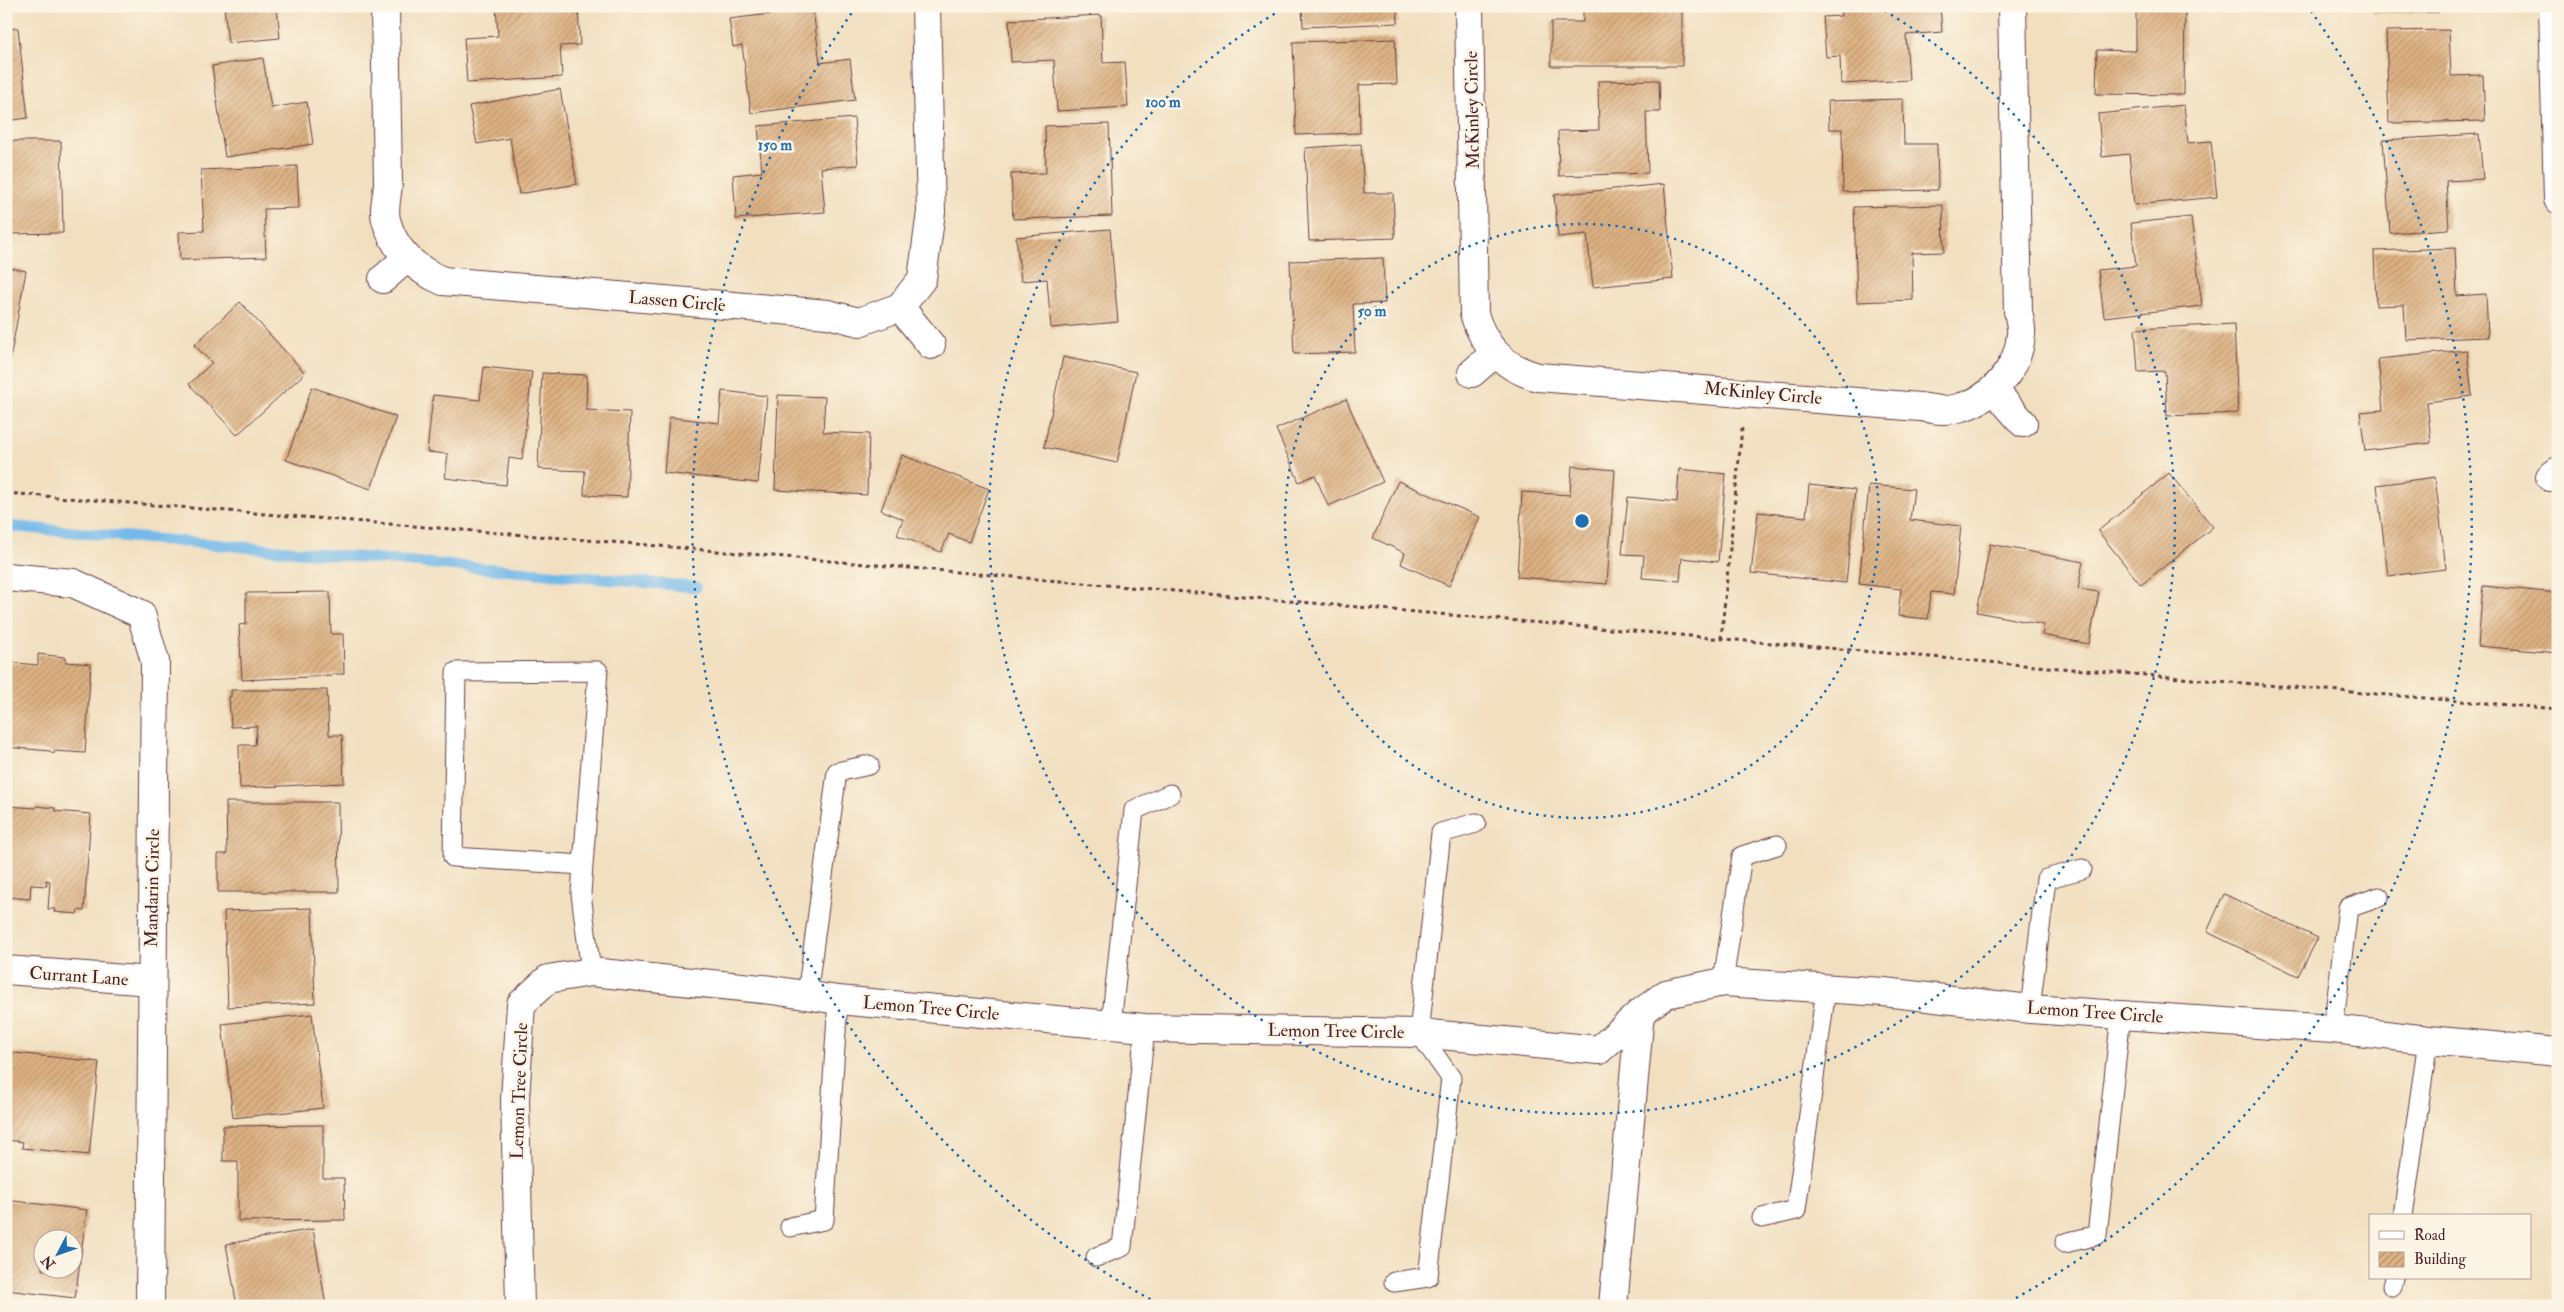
<svg xmlns="http://www.w3.org/2000/svg" width="2564" height="1312" font-family="'IM FELL Double Pica',serif">
<style>
.lines{fill:none;stroke-linecap:round;stroke-linejoin:round}
.stream{stroke:#73b9ea;stroke-width:11}
.building{fill:url(#building-hatch);fill-rule:evenodd}
.service-casing{stroke:#633c41;stroke-width:21}
.minor-casing{stroke:#633c41;stroke-width:30}
.path{stroke:#633c41;stroke-width:3;stroke-dasharray:4 4;stroke-linecap:butt}
.service{stroke:#fff;stroke-width:19}
.minor{stroke:#fff;stroke-width:28}
.ring{fill:none;stroke:#1f6fb2;stroke-width:2.5;stroke-dasharray:2.5 5}
.labels{text-anchor:middle;stroke-width:5;stroke-linejoin:round;paint-order:stroke}
.street-label{font-size:18px;fill:#4a1f2b;stroke:#fcf5e5}
.centre{fill:#1f6fb2;stroke:#fcf5e5;stroke-width:2.5}
.ring-label{font-size:15px;text-anchor:middle;font-weight:bold;fill:#1f6fb2;stroke:#fcf5e5;stroke-width:5;stroke-linejoin:round;paint-order:stroke}
</style>
<defs>
<pattern id="building-hatch" width="6" height="6" patternUnits="userSpaceOnUse" patternTransform="scale(1.25)"><rect width="6" height="6" fill="#ddb283"/><path d="M-1 1l2-2M0 6l6-6M5 7l2-2" fill="none" stroke="#b5906b"/></pattern>
</defs>
<rect width="100%" height="100%" fill="#fcf5e5"/>
<filter id="ink" filterUnits="userSpaceOnUse"><feTurbulence type="fractalNoise" baseFrequency=".02" numOctaves="2"/><feDisplacementMap in="SourceGraphic" scale="10" xChannelSelector="R" yChannelSelector="G"/><feConvolveMatrix kernelMatrix="1 2 1 2 8 2 1 2 1" color-interpolation-filters="sRGB"/></filter>
<filter id="wash" filterUnits="userSpaceOnUse"><feTurbulence type="fractalNoise" baseFrequency=".0096" numOctaves="4" result="noise"/><feDisplacementMap in="SourceGraphic" scale="20" xChannelSelector="R" yChannelSelector="G"/><feGaussianBlur stdDeviation="1.12" result="paint"/><feColorMatrix in="noise" values="0 0 0 0 0 0 0 0 0 0 0 0 0 0 0 0 0 1.4 0 .05"/><feComposite in="paint" operator="in"/></filter>
<g filter="url(#wash)">
<rect width="100%" height="100%" fill="#f1dfc0"/>
<g class="lines">
<!-- stream -->
<path class="stream" d="M6 526 696 587"/>
</g>
<g id="blocks">
<!-- building -->
<g class="building">
<path d="M224 6H277L280 38 228 43Z"/>
<path d="M496 6H578L580 45 560 46 562 77 467 83 464 38 498 36Z"/>
<path d="M1302 6H1397L1398 23 1303 27Z"/>
<path d="M1583 6H1682V66H1551V22H1583Z"/>
<path d="M1840 6H1940L1942 32 1906 35 1909 80 1841 84 1840 56 1826 57 1823 17 1841 16Z"/>
<path d="M2136 6H2185L2184 95 2096 94 2097 50 2136 51Z"/>
<path d="M2373 6H2439V12L2373 13Z"/>
<path d="M813 9 820 63 850 59 855 100 751 113 742 45 733 47 729 19Z"/>
<path d="M1101 15 1103 63 1125 62 1128 107 1057 111 1054 60 1011 62 1009 20Z"/>
<path d="M18 28 28 118 6 121V29Z"/>
<path d="M2449 30 2451 76 2483 75 2485 121 2389 123 2386 31Z"/>
<path d="M1395 39 1397 84 1359 85 1360 133 1296 135 1293 42Z"/>
<path d="M263 58 271 108 307 102 313 144 225 157 212 66Z"/>
<path d="M1659 80 1660 112H1646L1648 173 1559 176 1558 131 1599 130 1598 81Z"/>
<path d="M560 89 577 184 519 194 510 138 477 144 469 106Z"/>
<path d="M1903 99 1904 144H1937L1938 190 1843 192 1842 129H1829L1828 101Z"/>
<path d="M2184 105 2188 143 2211 141 2217 197 2134 205 2129 154 2102 157 2098 114Z"/>
<path d="M854 118 858 165 821 168 825 212 736 219 733 175 762 172 758 126Z"/>
<path d="M1109 124 1112 216 1013 219 1011 174 1046 173 1045 126Z"/>
<path d="M2479 134 2483 179 2446 181 2449 229 2390 233 2383 140Z"/>
<path d="M6 141H61L63 233 6 234Z"/>
<path d="M1361 144 1364 193H1393L1395 238 1309 241 1305 148Z"/>
<path d="M297 166 299 208 264 209 266 257 180 260 179 232 204 231 201 170Z"/>
<path d="M1664 184 1673 279 1593 287 1587 234 1558 237 1554 195Z"/>
<path d="M1943 205 1944 252 1912 253 1913 300 1857 302 1854 207Z"/>
<path d="M2191 217 2202 306 2104 317 2098 270 2136 266 2131 223Z"/>
<path d="M1110 229 1118 322 1051 328 1047 279 1021 281 1016 237Z"/>
<path d="M2455 248 2457 296 2486 294 2488 337 2406 340 2404 305 2376 306 2374 251Z"/>
<path d="M1383 258 1385 303 1353 304 1355 352 1294 354 1290 261Z"/>
<path d="M6 267 26 271 9 365 6 364Z"/>
<path d="M240 302 305 373 237 435 189 384 212 363 194 345Z"/>
<path d="M2234 324 2238 413 2167 416 2165 371 2138 372 2135 329Z"/>
<path d="M2467 350 2472 396 2427 402 2431 443 2365 451 2360 412 2383 410 2378 359Z"/>
<path d="M1063 357 1136 372 1117 463 1044 447Z"/>
<path d="M484 367 532 372 522 460 509 458 506 485 445 478 448 454 427 452 433 395 480 400Z"/>
<path d="M542 373 587 375 586 410 630 412 627 497 584 495 585 471 538 469Z"/>
<path d="M312 387 396 417 371 489 286 460Z"/>
<path d="M722 391 767 396 758 483 664 473 669 417 719 423Z"/>
<path d="M778 395 825 397 823 432 869 434 867 495 775 490Z"/>
<path d="M1346 399 1383 482 1328 506 1315 475 1299 482 1276 429Z"/>
<path d="M902 455 989 489 969 542 949 534 941 552 897 535 903 519 881 510Z"/>
<path d="M1572 466 1615 470 1607 584 1517 577 1522 492 1570 495Z"/>
<path d="M1679 469 1726 474 1718 562 1682 558 1680 581 1642 578 1644 555 1622 554 1628 497 1677 502Z"/>
<path d="M2169 473 2213 527 2141 585 2098 531Z"/>
<path d="M2435 477 2446 569 2388 576 2377 485Z"/>
<path d="M1398 481 1480 517 1449 586 1401 564 1405 553 1373 538Z"/>
<path d="M1809 485 1855 490 1846 583 1751 573 1758 512 1806 517Z"/>
<path d="M1869 485 1914 489 1910 520 1961 526 1954 594 1931 592 1928 619 1898 616 1901 589 1859 584Z"/>
<path d="M1990 544 2083 562 2078 589 2099 592 2089 644 2042 635 2044 625 1977 612Z"/>
<path d="M2483 586 2558 593V653L2478 646Z"/>
<path d="M330 592 331 634H343L344 674H332V676L242 680 239 625 246 624V593Z"/>
<path d="M38 654 64 657 66 662 91 664 85 753 54 751V754L50 751 6 747V662L38 665Z"/>
<path d="M231 690H327L329 735H342L344 783 240 788 239 745H255L257 726 231 727 229 697H231Z"/>
<path d="M226 802H338L339 892H218V854H227Z"/>
<path d="M6 806 36 808V806L55 808V811L91 814 84 911 78 910 77 914 54 912 55 909H48L50 881 46 880 47 886 31 885 30 899 6 897Z"/>
<path d="M2224 894 2318 938 2298 976 2207 932Z"/>
<path d="M312 908 315 1003 228 1007 224 911Z"/>
<path d="M312 1014 323 1108 233 1118 222 1024Z"/>
<path d="M6 1052 99 1062 89 1155 22 1148 23 1142 6 1140Z"/>
<path d="M323 1125V1178H344L345 1220 238 1221V1161H223V1126Z"/>
<path d="M6 1200 87 1210 75 1298 6 1290ZM42 1240H72V1270H42Z"/>
<path d="M313 1229 326 1306H237L226 1244Z"/>
</g>
</g>
</g>
<g filter="url(#ink)">
<use href="#blocks" fill-opacity="0" stroke="#633c41" stroke-width="1"/>
<g class="lines">
<!-- service casing -->
<g class="service-casing">
<g id="service">
<path d="M583 865 453 857 456 672 598 671 583 865 581 894 591 972"/>
<path d="M1723 982 1742 856 1777 845"/>
<path d="M807 995 837 772 869 765"/>
<path d="M2030 1009 2046 879 2082 869"/>
<path d="M1111 1025 1134 810 1170 794"/>
<path d="M2333 1029 2348 908 2379 897"/>
<path d="M2403 1216 2428 1040"/>
<path d="M1762 1218 1796 1210 1826 989"/>
<path d="M790 1227 824 1220 838 1000"/>
<path d="M2065 1243 2097 1235 2121 1014"/>
<path d="M1096 1257 1122 1247 1145 1028"/>
<path d="M1394 1282 1428 1277 1451 1078 1419 1033 1441 833 1476 823"/>
<path d="M2392 1286 2394 1278"/>
</g>
</g>
<!-- minor casing -->
<g class="minor-casing">
<g id="minor">
<path d="M385 6C386 65 387 123 388 182 388 195 382 210 387 223 395 251 417 270 443 281L828 314 859 322 900 307 922 279 931 212 926 6"/>
<path d="M1469 6 1474 314C1484 347 1504 368 1538 377L1920 407C1933 409 1945 412 1958 408 1992 400 2019 368 2021 334 2022 327 2019 318 2018 311L2012 6"/>
<path d="M2553 6 2558 199"/>
<path d="M383 279 407 258"/>
<path d="M900 307 931 345"/>
<path d="M1472 373 1495 353"/>
<path d="M1993 389 2023 423"/>
<path d="M2550 477 2558 471"/>
<path d="M6 577 73 583 141 614 155 661 150 1306"/>
<path d="M6 970 151 981"/>
<path d="M520 1306 515 1100 521 1004 548 979 591 972 772 990 838 1000 1145 1028 1419 1033 1599 1050 1640 1013"/>
<path d="M1613 1306 1640 1013 1666 994 1723 982 1884 992 2030 1009 2333 1029 2428 1040 2558 1052"/>
</g>
</g>
<!-- path -->
<g class="path">
<path d="M6 493 636 544 2011 664 2558 709"/>
<path d="M1721 639 1742 428"/>
</g>
<!-- service -->
<use href="#service" class="service"/>
<!-- minor -->
<use href="#minor" class="minor"/>
</g>
</g>
<!-- distance rings -->
<g class="ring">
<circle cx="1582" cy="521" r="297"/>
<path d="M1878 7A593 593 0 1 1 1286 7"/>
<path d="M1157 1303A890 890 0 0 1 853 11M2311 11A890 890 0 0 1 2007 1303"/>
</g>
<g class="labels">
<!-- street labels -->
<g class="street-label">
<text transform="translate(1472 110) rotate(-91)" y="6">McKinley Circle</text>
<text transform="translate(677 301) rotate(5)" y="6">Lassen Circle</text>
<text transform="translate(1763 393) rotate(5)" y="6">McKinley Circle</text>
<text transform="translate(152 888) rotate(-89)" y="6">Mandarin Circle</text>
<text transform="translate(79 976) rotate(4)" y="6">Currant Lane</text>
<text transform="translate(931 1008) rotate(5)" y="6">Lemon Tree Circle</text>
<text transform="translate(2095 1012) rotate(4)" y="6">Lemon Tree Circle</text>
<text transform="translate(1336 1031) rotate(1)" y="6">Lemon Tree Circle</text>
<text transform="translate(519 1091) rotate(-88)" y="6">Lemon Tree Circle</text>
</g>
</g>
<circle cx="1582" cy="521" r="8" class="centre"/>
<g class="ring-label">
<text x="1163" y="107">100 m</text>
<text x="775" y="150">150 m</text>
<text x="1372" y="316">50 m</text>
</g>
<!-- margin -->
<rect width="2564" height="1312" fill="none" stroke="#fcf5e5" stroke-width="25"/>
<!-- legend -->
<rect x="2369" y="1214" width="162" height="65" fill="#fcf5e5" stroke="#b59f9b"/>
<rect x="2379" y="1231" width="25" height="8" fill="#ffffff" stroke="#b59f9b"/>
<text x="2414" y="1240" font-size="15" fill="#4a1f2b">Road</text>
<rect x="2379" y="1252" width="25" height="15" fill="url(#building-hatch)" stroke="#b59f9b"/>
<text x="2414" y="1264" font-size="15" fill="#4a1f2b">Building</text>
<!-- north arrow -->
<g transform="translate(58 1254) rotate(229)"><circle r="24" fill="#fcf5e5" stroke="#b59f9b"/>
<path d="M0-4L9 19L0 12L-9 19Z" fill="#1f6fb2"/>
<text y="-8" font-size="14" font-weight="bold" text-anchor="middle" fill="#4a1f2b">N</text>
</g>
</svg>
